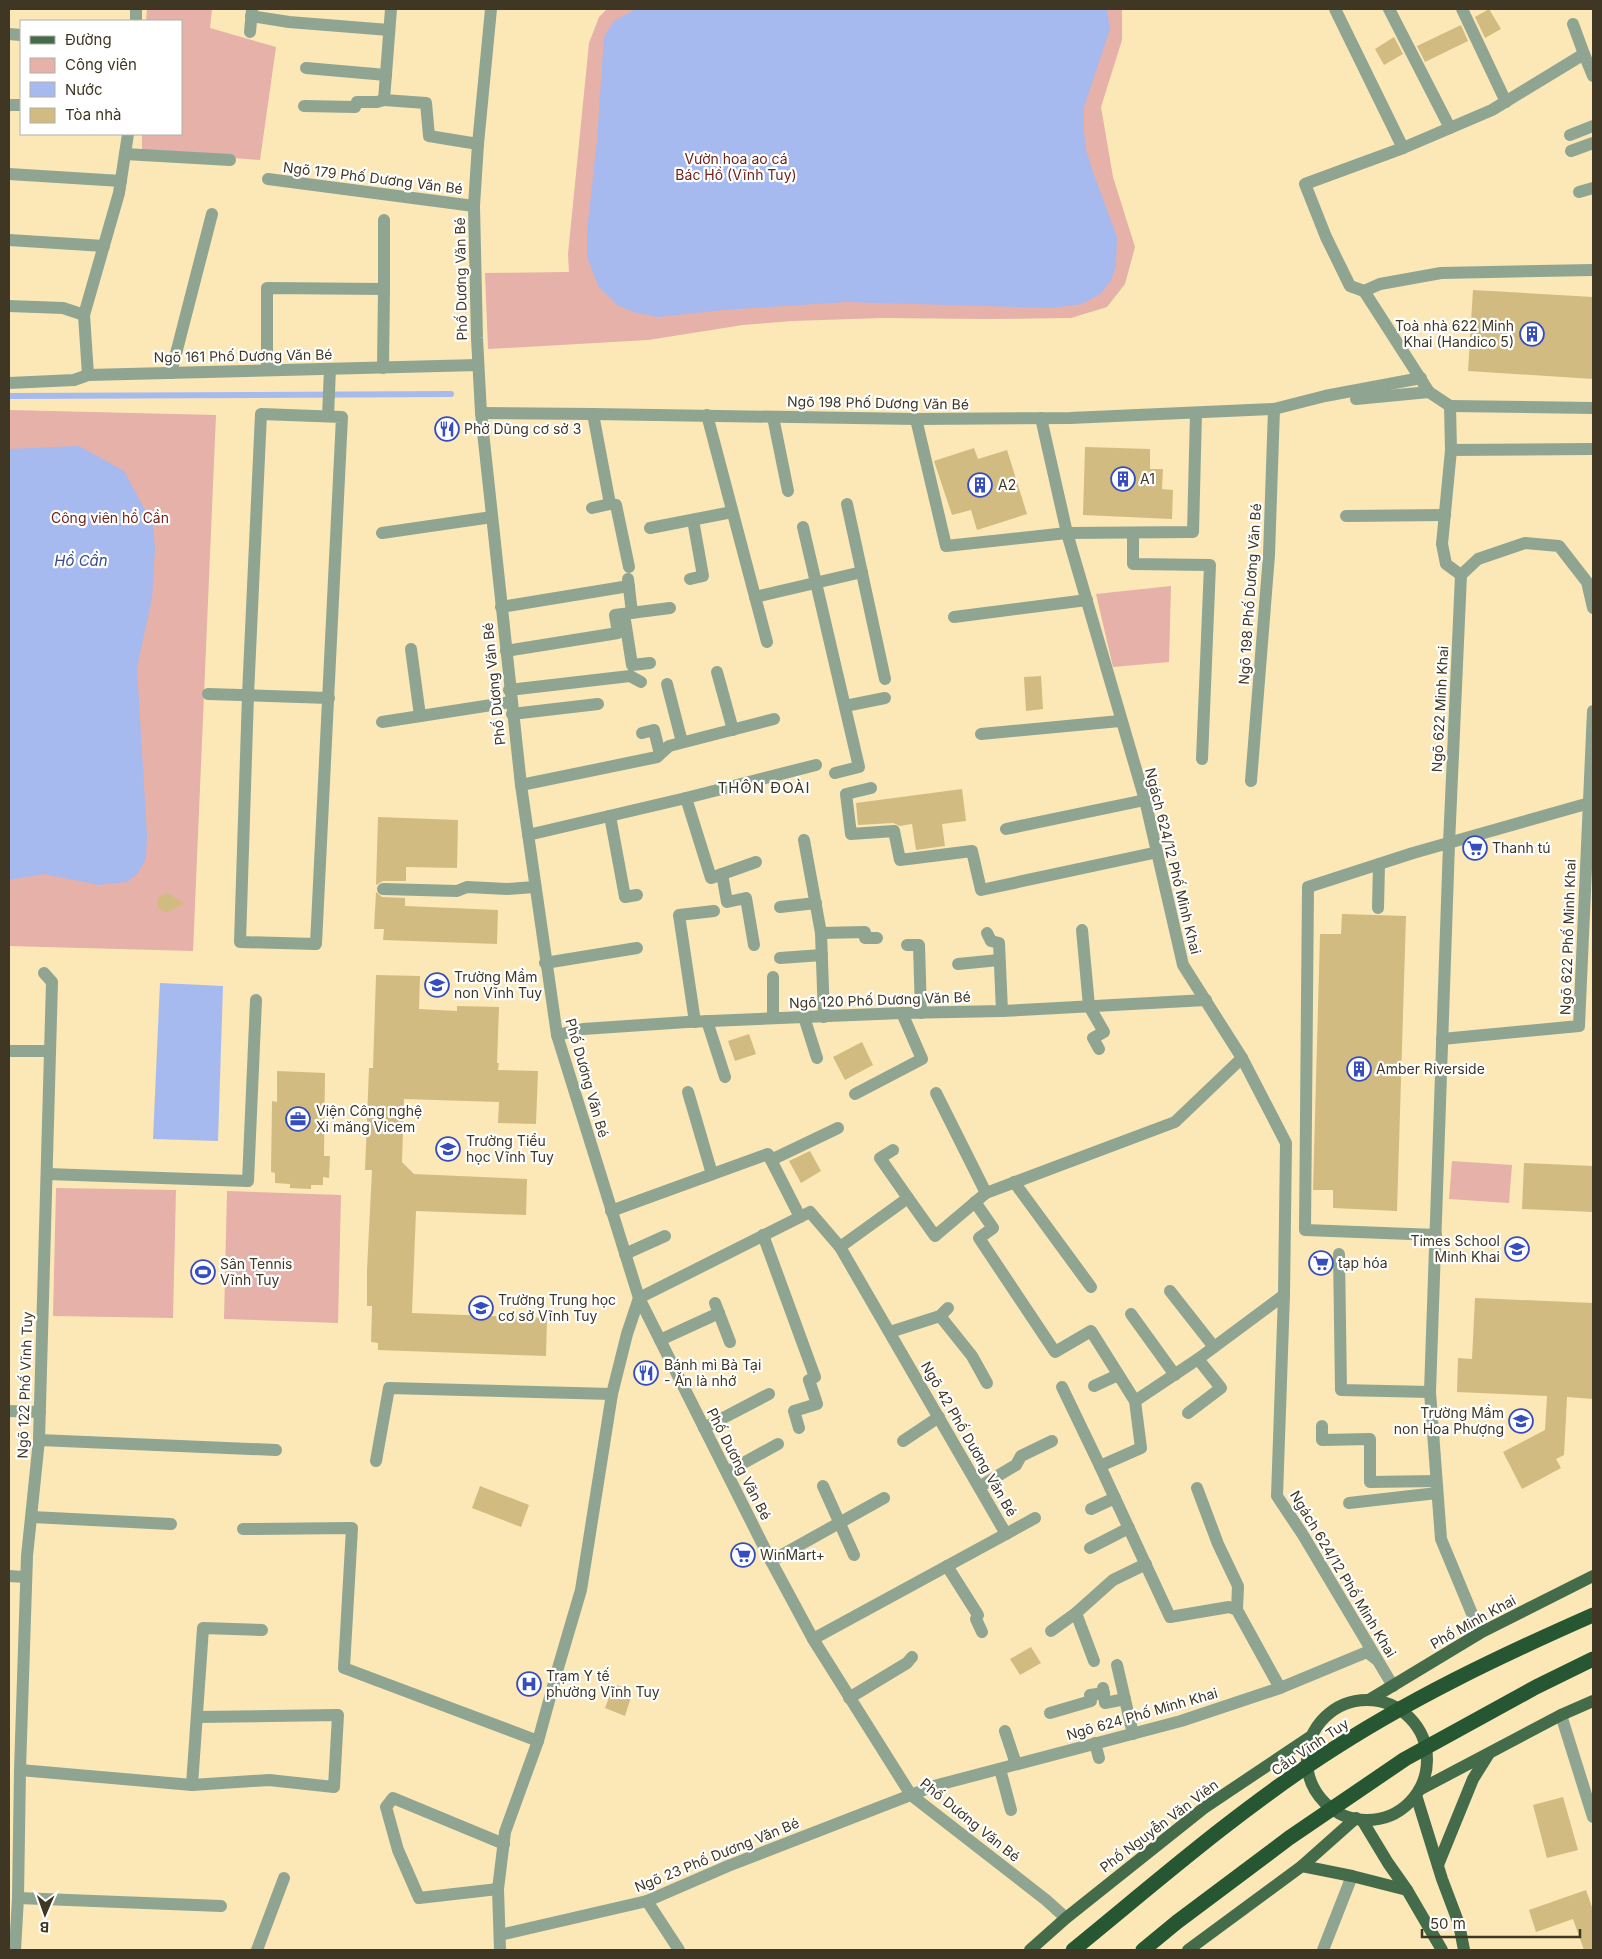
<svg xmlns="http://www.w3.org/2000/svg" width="1602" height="1959" font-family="Inter,sans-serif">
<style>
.green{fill:#e5b1a8}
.water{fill:#a6baf0}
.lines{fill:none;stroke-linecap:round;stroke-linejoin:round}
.stream{stroke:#a6baf0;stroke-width:6}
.building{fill:#d2bb80}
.minor{stroke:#8fa592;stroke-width:12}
.major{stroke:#446c4b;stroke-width:12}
.highway-bridge{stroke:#275732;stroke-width:15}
.labels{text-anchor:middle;stroke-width:4.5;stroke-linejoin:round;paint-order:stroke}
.park-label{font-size:14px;fill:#70231b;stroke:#fff}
.street-label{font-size:14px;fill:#3f3723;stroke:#fff}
.poi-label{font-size:14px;fill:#3f3723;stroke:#fff;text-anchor:start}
.water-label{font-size:15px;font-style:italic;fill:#384b8c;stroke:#fff}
.neighbourhood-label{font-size:15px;letter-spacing:1px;fill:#3f3723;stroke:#fff}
</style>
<rect width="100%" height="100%" fill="#fce8b6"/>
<!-- green -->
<g class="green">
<path d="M147 9H212L210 28 276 47 260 160 142 151V134H181V21H146Z"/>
<path d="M607 9H1122V40L1101 107 1113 177 1135 247 1125 284 1107 307 1071 318 987 319 882 318 792 321 743 325 648 340 488 349 485 273 569 272 568 254 589 43 599 17Z"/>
<path d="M9 410 216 415 193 951 9 946Z"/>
<path d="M1171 586 1169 662 1113 667 1096 594Z"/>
<path d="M1452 1161 1512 1165 1509 1203 1449 1199Z"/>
<path d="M56 1188 176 1190 173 1318 53 1316Z"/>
<path d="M227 1191 341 1195 338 1323 224 1319Z"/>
</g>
<!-- water -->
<g class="water">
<path d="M636 9 787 10 796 9H1107L1110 29 1084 107V132L1086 150 1093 172 1117 237 1116 265 1111 281 1100 294 1082 304 1052 308 846 302 723 310 658 317 633 312 617 305 599 287 592 270 587 256V232L597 140 604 37 614 21Z"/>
<path d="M79 446 124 471 153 525 155 549 152 598 137 668 147 836 146 859 138 873 127 882 99 885 44 874 9 880V449Z"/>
<path d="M160 983 223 986 218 1141 153 1139Z"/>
</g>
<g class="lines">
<!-- stream -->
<path class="stream" d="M9 396 451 394"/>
</g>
<!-- building -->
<g class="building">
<path d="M1489 9 1501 29 1485 38 1475 17Z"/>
<path d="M1461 25 1468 41 1425 62 1417 46Z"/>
<path d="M1394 37 1403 54 1384 65 1375 49Z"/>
<path d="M1473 290 1593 297V379L1468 371Z"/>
<path d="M1085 447 1150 449V469H1163L1162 489 1173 490 1172 519 1083 515Z"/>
<path d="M974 448 978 459 1007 450 1027 514 977 530 971 510 952 515 934 461Z"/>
<path d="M1041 676 1043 709 1026 711 1024 677Z"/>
<path d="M962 789 966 821 942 824 945 846 916 850 912 824 900 826 893 823 858 825 856 803Z"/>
<path d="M378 817 458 820 457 868 406 867V881H383L376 885Z"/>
<path d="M166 892 184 904 166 913 157 907 158 898Z"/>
<path d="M376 892 382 897 405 898V906L498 910 497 944 383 940 384 929H374Z"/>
<path d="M1342 914 1406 916 1397 1211 1333 1208V1190H1313L1320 934H1341Z"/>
<path d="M376 975 420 976 419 1009 457 1011V1006L499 1007 497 1063H499L498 1070 538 1071 536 1124 498 1123 499 1102 404 1099 402 1162 414 1174 527 1179 526 1215 416 1211 412 1313 547 1318 546 1356 378 1350V1343L371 1342 372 1306H367V1270L372 1170H365L369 1068H373Z"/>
<path d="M749 1034 756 1054 735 1061 728 1041Z"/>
<path d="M862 1042 873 1065 845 1080 833 1057Z"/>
<path d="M277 1071 325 1073 324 1156H330L329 1178 323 1177V1185H311V1189L290 1188V1184L275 1183V1173L271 1172 272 1101 277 1102Z"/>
<path d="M810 1151 821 1171 801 1183 789 1161Z"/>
<path d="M1524 1163 1593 1166V1212L1522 1209Z"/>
<path d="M1475 1298 1593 1303V1399L1567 1397 1564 1455 1556 1459 1561 1468 1522 1489 1503 1452 1545 1430 1547 1396 1457 1392 1458 1358 1472 1359Z"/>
<path d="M480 1486 529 1505 521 1527 472 1508Z"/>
<path d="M1031 1647 1041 1663 1020 1675 1010 1659Z"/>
<path d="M614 1684 633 1691 625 1716 605 1708Z"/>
<path d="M1563 1797 1578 1850 1547 1858 1533 1805Z"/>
<path d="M1586 1890 1593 1910V1950H1584L1573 1919 1536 1932 1529 1910Z"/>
</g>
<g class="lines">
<!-- minor -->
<g class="minor">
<path d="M391 9 384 100 426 103 429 136 478 144"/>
<path d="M491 9 478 144 474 206 477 338 481 413 521 785 557 1035 639 1298 771 1561 813 1639 911 1795 1046 1900 1066 1918"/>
<path d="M1335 9 1403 148"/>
<path d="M1389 9 1450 128"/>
<path d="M1462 9 1506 102"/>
<path d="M251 16 289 22 389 30"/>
<path d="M136 21V9"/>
<path d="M1573 24 1584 54"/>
<path d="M250 32 252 10"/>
<path d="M9 34 21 35"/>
<path d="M306 68 386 75"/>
<path d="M9 105H21"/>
<path d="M304 106 355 107 357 102H377L384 100"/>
<path d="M1570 135 1593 126"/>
<path d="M1571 151 1593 143"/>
<path d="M125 154 230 160"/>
<path d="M9 174 121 181"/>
<path d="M268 179 474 206"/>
<path d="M1579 192 1593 188"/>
<path d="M9 240 104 246"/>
<path d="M384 289V220"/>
<path d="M1364 291 1350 286 1326 237 1305 184 1403 148 1492 110 1584 54 1593 76"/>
<path d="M1364 291 1429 392 1450 406 1451 450 1442 544 1446 564 1461 575"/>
<path d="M1364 291 1380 284 1441 273 1593 270"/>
<path d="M9 306 63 308 84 315"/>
<path d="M267 370V288L384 289 383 368"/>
<path d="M171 373 212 214"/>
<path d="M88 375 84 315 119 193 128 134"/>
<path d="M9 383 74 380 88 375 478 365"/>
<path d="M1356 399 1429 392"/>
<path d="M1450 406 1593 408"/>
<path d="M481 413 593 414 916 419 1070 418 1274 409 1325 396 1421 378"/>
<path d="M261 414 342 417 316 944 240 942 248 695Z"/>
<path d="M593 414 610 504 616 505 629 567"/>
<path d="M707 415 767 642"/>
<path d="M328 416 330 369"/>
<path d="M773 417 788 491"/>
<path d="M1041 418 1067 533 1145 800 1183 965 1242 1058 1286 1143 1284 1295 1277 1496 1303 1535 1393 1686"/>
<path d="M916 419 946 546 1067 533 1193 532 1196 413"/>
<path d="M1451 450 1591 449"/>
<path d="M847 504 885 679"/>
<path d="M592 508 610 504"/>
<path d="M1346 516 1445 515"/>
<path d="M803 527 859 767 835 773"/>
<path d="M650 528 732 512"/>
<path d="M382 533 492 517"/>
<path d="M1133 533V564L1210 565 1202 759"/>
<path d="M1461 575 1449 844 1430 1392 1441 1539 1480 1633"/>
<path d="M1461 575 1478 559 1525 543 1559 546 1587 582 1593 608"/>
<path d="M628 579 632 613"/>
<path d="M690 579 703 576 693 520"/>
<path d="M755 597 862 572"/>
<path d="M501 607 629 586"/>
<path d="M624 614 632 665 650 663"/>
<path d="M954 617 1087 600"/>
<path d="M411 649 420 716"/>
<path d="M506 651 618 633 615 615 670 608"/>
<path d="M717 672 733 730"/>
<path d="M667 684 682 742"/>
<path d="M509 690 630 676 641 682"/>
<path d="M208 694 329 698"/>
<path d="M845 706 885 698"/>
<path d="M512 714 598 704"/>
<path d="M382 722 511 702"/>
<path d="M642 733 654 730 660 754"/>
<path d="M981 734 1120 721"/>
<path d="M1251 781 1269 555 1274 409"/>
<path d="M521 785 657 757 669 746 774 719"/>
<path d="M871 788 846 794 851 834 894 831 900 860 972 851 981 890 1158 852"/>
<path d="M686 798 711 878 756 862"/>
<path d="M610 816 625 897 637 895"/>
<path d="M1006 829 1145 800"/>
<path d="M528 835 686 798 816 765"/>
<path d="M804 840 821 933 824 1017"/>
<path d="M722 874 727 902 746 898 754 945"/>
<path d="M383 889 457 891 467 887 507 889 534 887"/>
<path d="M780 907 816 903"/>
<path d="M1378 908 1379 864"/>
<path d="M1082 930 1089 1006 1104 1032 1093 1038 1099 1049"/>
<path d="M821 933 865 932V938H877"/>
<path d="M987 933 991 941 999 943 1002 1011"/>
<path d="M907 945H919L921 1013"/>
<path d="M780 958 822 955"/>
<path d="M545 963 637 948"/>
<path d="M958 964 999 960"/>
<path d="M773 977V1018"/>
<path d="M804 1017 817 1058"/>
<path d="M707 1021 725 1077"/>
<path d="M695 1022 679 915 714 911"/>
<path d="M557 1035 583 1029 687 1022 902 1013 1002 1011 1206 1000"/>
<path d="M1442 1039 1579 1026 1593 711"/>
<path d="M9 1051H50"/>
<path d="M688 1092 712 1174"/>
<path d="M936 1093 986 1193"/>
<path d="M855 1094 922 1059 902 1013"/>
<path d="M893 1150 880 1158 908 1198"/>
<path d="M771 1160 838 1128"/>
<path d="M47 1174 248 1181 256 1000"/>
<path d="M1014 1182 1091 1287"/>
<path d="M975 1202 993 1228 979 1238 1055 1352 1091 1331 1135 1401 1141 1448 1100 1466 1170 1617 1229 1607 1237 1610 1280 1688"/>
<path d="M611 1211 768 1154 800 1217"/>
<path d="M763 1235 815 1377 809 1380 817 1404 794 1411 799 1428"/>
<path d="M1436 1235 1305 1230 1308 887 1413 853 1593 802"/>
<path d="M840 1247 908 1198 935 1236 986 1193 1175 1122 1242 1058"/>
<path d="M625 1254 665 1236"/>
<path d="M1339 1254 1341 1390 1430 1392"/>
<path d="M1170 1291 1214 1347"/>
<path d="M715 1303 730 1342"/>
<path d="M1131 1314 1175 1375"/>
<path d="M940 1316 972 1356 987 1383"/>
<path d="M890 1332 940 1316 948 1308"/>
<path d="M660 1340 719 1313"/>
<path d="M1094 1386 1118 1375"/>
<path d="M1062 1387 1100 1466"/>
<path d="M1135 1401 1198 1359 1284 1295"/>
<path d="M9 1411 40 1412"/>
<path d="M1188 1413 1221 1388 1198 1359"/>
<path d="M1322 1426V1440L1370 1439V1482L1436 1481"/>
<path d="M704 1428 769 1394"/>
<path d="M39 1440 276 1450"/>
<path d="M903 1441 939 1417"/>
<path d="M376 1461 389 1388 612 1394"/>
<path d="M727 1472 778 1444"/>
<path d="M823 1486 854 1555"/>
<path d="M979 1487 1016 1465 1021 1456 1052 1441"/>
<path d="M1197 1488 1218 1544 1238 1586 1237 1610"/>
<path d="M1349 1503 1437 1493"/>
<path d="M1091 1509 1115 1498"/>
<path d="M32 1517 171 1524"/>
<path d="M243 1529 352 1528 344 1668 538 1741"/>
<path d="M1006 1534 1035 1518"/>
<path d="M1090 1548 1129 1528"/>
<path d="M771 1561 884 1498"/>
<path d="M947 1566 978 1615 976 1619 982 1632"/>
<path d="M9 1576 26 1577"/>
<path d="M1076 1613 1094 1661"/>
<path d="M1051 1631 1076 1613 1113 1580 1146 1564"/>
<path d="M1117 1665 1133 1734"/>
<path d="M1103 1688 1105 1703 1125 1699"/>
<path d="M849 1698 907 1663 912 1657"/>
<path d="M1050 1713 1091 1701 1090 1695 1104 1693"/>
<path d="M1561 1715 1593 1817"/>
<path d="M1005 1731 1016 1764"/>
<path d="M1095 1743 1099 1758"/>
<path d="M1000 1769 1011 1810"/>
<path d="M20 1770 192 1785 269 1780 334 1787 338 1715 197 1717"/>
<path d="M192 1785 203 1628 262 1630"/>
<path d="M498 1889 419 1898 398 1850 386 1807 393 1798 504 1844"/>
<path d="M18 1898 221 1906"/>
<path d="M647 1901 679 1950"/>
<path d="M500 1935 647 1901 728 1866 934 1786 1181 1721 1280 1688 1367 1652 1376 1659"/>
<path d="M15 1950 18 1898 20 1770 27 1556 39 1440 52 982 44 973"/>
<path d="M257 1950 284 1878"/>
<path d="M500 1950 498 1889 505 1832 538 1741 558 1668 581 1590 612 1394 627 1334 639 1298 810 1212 840 1247 1006 1534 813 1639"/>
<path d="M1323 1950 1352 1876"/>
</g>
<!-- major -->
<g class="major">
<path d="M1369 1700 1480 1633 1593 1576"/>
<circle cx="1367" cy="1760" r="60"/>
<path d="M1419 1790 1561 1715 1593 1701"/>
<path d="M1416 1795 1442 1879 1459 1924 1464 1950"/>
<path d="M1362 1820 1388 1863 1407 1890 1442 1950"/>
<path d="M1438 1865 1473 1779 1488 1755"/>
<path d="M1302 1866 1352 1876 1407 1890"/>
<path d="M1030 1950 1066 1918 1204 1808 1313 1735"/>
<path d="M1188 1950 1302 1866 1356 1818"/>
</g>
<!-- highway-bridge -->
<g class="highway-bridge">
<path d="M1073 1950C1154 1884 1234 1814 1321 1757 1407 1700 1500 1656 1593 1615"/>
<path d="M1143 1950 1177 1922 1289 1838 1405 1759 1536 1687 1593 1659"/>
</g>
</g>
<!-- icons -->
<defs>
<g id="building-ring" transform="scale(1.25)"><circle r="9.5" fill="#fff" stroke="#354dbf" stroke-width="1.5"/><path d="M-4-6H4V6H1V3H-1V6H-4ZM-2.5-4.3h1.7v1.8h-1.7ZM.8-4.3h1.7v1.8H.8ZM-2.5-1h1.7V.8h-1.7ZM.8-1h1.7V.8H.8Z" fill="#354dbf"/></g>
<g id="restaurant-ring" transform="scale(1.25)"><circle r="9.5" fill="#fff" stroke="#354dbf" stroke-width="1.5"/><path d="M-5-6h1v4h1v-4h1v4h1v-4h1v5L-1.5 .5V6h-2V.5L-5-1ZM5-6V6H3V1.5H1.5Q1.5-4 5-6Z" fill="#354dbf"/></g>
<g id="supermarket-ring" transform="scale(1.25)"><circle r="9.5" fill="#fff" stroke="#354dbf" stroke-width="1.5"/><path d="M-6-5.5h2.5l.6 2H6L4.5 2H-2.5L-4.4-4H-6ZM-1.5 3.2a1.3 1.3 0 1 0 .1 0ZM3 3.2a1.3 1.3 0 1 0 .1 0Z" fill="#354dbf"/></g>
<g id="school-ring" transform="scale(1.25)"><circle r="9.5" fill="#fff" stroke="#354dbf" stroke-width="1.5"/><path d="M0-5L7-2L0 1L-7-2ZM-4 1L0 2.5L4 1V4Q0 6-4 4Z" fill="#354dbf"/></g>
<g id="office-ring" transform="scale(1.25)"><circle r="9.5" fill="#fff" stroke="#354dbf" stroke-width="1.5"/><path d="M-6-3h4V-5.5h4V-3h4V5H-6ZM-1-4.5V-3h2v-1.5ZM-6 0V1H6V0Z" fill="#354dbf"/></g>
<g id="stadium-ring" transform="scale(1.25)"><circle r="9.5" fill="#fff" stroke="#354dbf" stroke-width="1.5"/><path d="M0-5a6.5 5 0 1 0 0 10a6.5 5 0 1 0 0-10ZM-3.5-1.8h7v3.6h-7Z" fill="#354dbf"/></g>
<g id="hospital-ring" transform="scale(1.25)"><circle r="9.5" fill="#fff" stroke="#354dbf" stroke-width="1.5"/><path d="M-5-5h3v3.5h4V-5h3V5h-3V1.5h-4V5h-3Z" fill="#354dbf"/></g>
</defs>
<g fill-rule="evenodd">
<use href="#building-ring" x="1532" y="334"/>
<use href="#restaurant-ring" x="447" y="429"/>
<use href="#building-ring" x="1123" y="479"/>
<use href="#building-ring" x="980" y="485"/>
<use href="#supermarket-ring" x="1475" y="848"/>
<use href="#school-ring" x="437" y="985"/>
<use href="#building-ring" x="1359" y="1069"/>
<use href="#office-ring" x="298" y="1119"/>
<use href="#school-ring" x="448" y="1149"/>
<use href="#school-ring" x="1517" y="1249"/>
<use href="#supermarket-ring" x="1321" y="1263"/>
<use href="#stadium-ring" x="203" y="1272"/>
<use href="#school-ring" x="481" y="1308"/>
<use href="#restaurant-ring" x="646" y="1373"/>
<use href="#school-ring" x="1521" y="1421"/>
<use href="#supermarket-ring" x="743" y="1555"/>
<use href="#hospital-ring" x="529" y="1684"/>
</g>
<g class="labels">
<!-- park labels -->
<g class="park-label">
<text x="736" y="164">Vườn hoa ao cá<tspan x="736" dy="16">Bác Hồ (Vĩnh Tuy)</tspan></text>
<text x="110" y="523">Công viên hồ Cần</text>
</g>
<!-- street labels -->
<g class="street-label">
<text transform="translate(373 178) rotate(7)" y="5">Ngõ 179 Phố Dương Văn Bé</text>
<text transform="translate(461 279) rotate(-91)" y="5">Phố Dương Văn Bé</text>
<text transform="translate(243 356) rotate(-1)" y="5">Ngõ 161 Phố Dương Văn Bé</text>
<text transform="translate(878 403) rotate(1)" y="5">Ngõ 198 Phố Dương Văn Bé</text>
<text transform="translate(1250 594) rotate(-86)" y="5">Ngõ 198 Phố Dương Văn Bé</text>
<text transform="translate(494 684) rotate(-96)" y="5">Phố Dương Văn Bé</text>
<text transform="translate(1440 709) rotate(-87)" y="5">Ngõ 622 Minh Khai</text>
<text transform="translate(1173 861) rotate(76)" y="5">Ngách 624/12 Phố Minh Khai</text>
<text transform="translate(1568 937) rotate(-88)" y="5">Ngõ 622 Phố Minh Khai</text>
<text transform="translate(880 1000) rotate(-2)" y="5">Ngõ 120 Phố Dương Văn Bé</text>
<text transform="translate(587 1078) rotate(74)" y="5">Phố Dương Văn Bé</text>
<text transform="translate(25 1385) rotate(-88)" y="5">Ngõ 122 Phố Vĩnh Tuy</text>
<text transform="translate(969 1439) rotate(60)" y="5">Ngõ 42 Phố Dương Văn Bé</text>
<text transform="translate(739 1464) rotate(63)" y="5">Phố Dương Văn Bé</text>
<text transform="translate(1343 1574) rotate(59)" y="5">Ngách 624/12 Phố Minh Khai</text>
<text transform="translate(1473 1622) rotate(-29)" y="5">Phố Minh Khai</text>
<text transform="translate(1142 1714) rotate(-16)" y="5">Ngõ 624 Phố Minh Khai</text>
<text transform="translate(1310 1747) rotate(-34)" y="5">Cầu Vĩnh Tuy</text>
<text transform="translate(970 1820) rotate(39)" y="5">Phố Dương Văn Bé</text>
<text transform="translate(1159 1826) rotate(-37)" y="5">Phố Nguyễn Văn Viên</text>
<text transform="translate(717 1855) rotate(-22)" y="5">Ngõ 23 Phố Dương Văn Bé</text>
</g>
<!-- poi labels -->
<g class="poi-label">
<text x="1514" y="331" text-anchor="end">Toà nhà 622 Minh<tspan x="1514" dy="16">Khai (Handico 5)</tspan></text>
<text x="464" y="434">Phở Dũng cơ sở 3</text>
<text x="1140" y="484">A1</text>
<text x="998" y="490">A2</text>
<text x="1492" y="853">Thanh tú</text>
<text x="454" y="982">Trường Mầm<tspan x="454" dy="16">non Vĩnh Tuy</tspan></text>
<text x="1376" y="1074">Amber Riverside</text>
<text x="316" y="1116">Viện Công nghệ<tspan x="316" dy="16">Xi măng Vicem</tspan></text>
<text x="466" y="1146">Trường Tiểu<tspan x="466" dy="16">học Vĩnh Tuy</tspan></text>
<text x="1500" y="1246" text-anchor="end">Times School<tspan x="1500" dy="16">Minh Khai</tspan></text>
<text x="1338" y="1268">tạp hóa</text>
<text x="220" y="1269">Sân Tennis<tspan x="220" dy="16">Vĩnh Tuy</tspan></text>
<text x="498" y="1305">Trường Trung học<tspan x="498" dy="16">cơ sở Vĩnh Tuy</tspan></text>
<text x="664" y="1370">Bánh mì Bà Tại<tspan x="664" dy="16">- Ăn là nhớ</tspan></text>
<text x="1504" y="1418" text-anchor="end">Trường Mầm<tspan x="1504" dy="16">non Hoa Phượng</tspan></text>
<text x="760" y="1560">WinMart+</text>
<text x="546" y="1681">Trạm Y tế<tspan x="546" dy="16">phường Vĩnh Tuy</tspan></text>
</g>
<!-- water labels -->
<g class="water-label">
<text x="81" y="566">Hồ Cần</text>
</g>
<!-- neighbourhood labels -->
<g class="neighbourhood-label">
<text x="764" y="793">THÔN ĐOÀI</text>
</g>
</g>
<!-- border -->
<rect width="1602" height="1959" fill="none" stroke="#3f3723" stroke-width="20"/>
<!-- legend -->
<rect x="20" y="20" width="162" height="115" fill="#ffffff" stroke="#b2afa7"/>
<rect x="30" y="36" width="25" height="8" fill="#446c4b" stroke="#b2afa7"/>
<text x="65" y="45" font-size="15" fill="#3f3723">Đường</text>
<rect x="30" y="58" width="25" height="15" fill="#e5b1a8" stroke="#b2afa7"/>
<text x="65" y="70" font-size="15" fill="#3f3723">Công viên</text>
<rect x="30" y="82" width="25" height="15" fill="#a6baf0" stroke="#b2afa7"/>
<text x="65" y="95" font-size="15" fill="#3f3723">Nước</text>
<rect x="30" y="108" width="25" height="15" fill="#d2bb80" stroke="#b2afa7"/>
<text x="65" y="120" font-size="15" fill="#3f3723">Tòa nhà</text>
<!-- north arrow -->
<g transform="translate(45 1914) rotate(182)" stroke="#ffffff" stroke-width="4" paint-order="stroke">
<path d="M0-4L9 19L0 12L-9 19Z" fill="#3f3723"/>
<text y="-8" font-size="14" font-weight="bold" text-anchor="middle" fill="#3f3723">B</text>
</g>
<!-- scale -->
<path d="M1422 1929v8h158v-8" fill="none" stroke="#3f3723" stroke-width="2.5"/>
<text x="1430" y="1929" font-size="15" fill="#3f3723" stroke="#ffffff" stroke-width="4" paint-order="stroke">50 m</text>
</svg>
